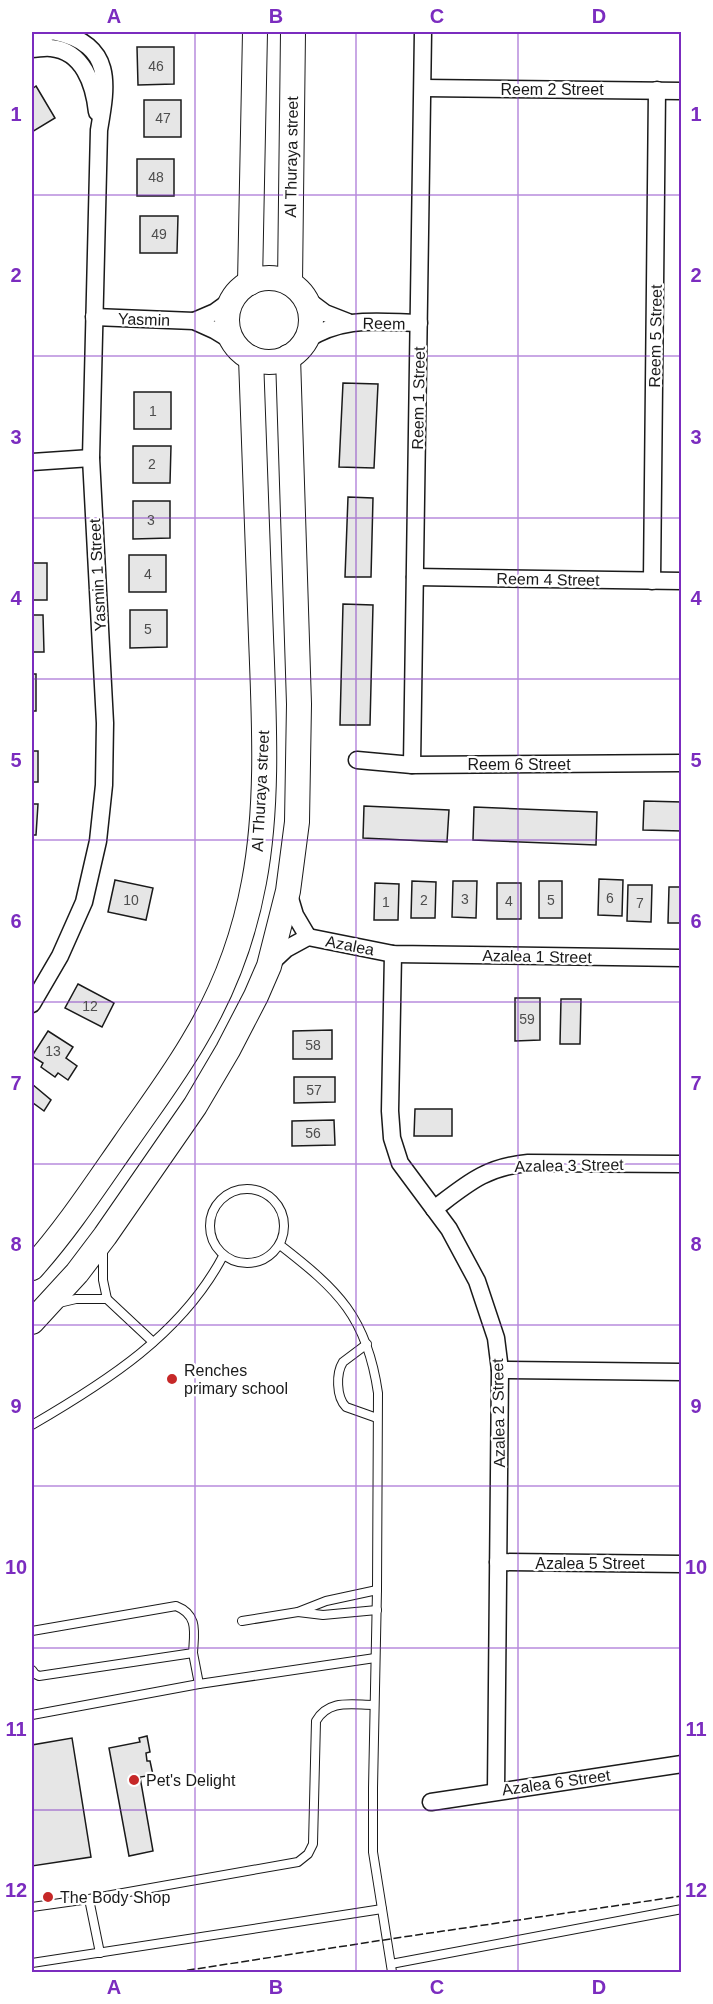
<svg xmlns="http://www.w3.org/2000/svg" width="713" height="2004" font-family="Helvetica,sans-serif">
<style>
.building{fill:#e6e6e6;stroke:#1a1a1a;stroke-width:1.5}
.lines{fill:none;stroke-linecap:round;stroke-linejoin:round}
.lane-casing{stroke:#1a1a1a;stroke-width:10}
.street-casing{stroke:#1a1a1a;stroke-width:19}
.secondary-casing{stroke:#1a1a1a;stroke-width:26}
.lane{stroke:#fff;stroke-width:8}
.street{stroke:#fff;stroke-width:16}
.secondary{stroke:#fff;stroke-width:24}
.fence{stroke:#1a1a1a;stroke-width:1.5;stroke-dasharray:8 3;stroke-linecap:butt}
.grid{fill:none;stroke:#7b2cbf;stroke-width:1.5;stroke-opacity:0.55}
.poi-dot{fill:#c62828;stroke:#fff;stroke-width:2}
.labels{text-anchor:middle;stroke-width:4.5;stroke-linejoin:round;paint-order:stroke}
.number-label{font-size:14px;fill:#4d4d4d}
.street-label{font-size:16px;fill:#1a1a1a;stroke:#fff}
.poi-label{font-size:16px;fill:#1a1a1a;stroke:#fff;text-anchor:start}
.neatline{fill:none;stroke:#7b2cbf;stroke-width:2}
.grid-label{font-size:20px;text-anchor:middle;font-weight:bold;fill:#7b2cbf}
</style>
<rect width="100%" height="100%" fill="#fff"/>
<!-- building -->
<g class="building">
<path d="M137 47H174V84L138 85Z"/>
<path d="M36 86 55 118 32 132V89Z"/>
<rect x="144" y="100" width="37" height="37"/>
<rect x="137" y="159" width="37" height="37"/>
<path d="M140 216H178L177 253H140Z"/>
<path d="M343 383 378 384 374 468 339 467Z"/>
<rect x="134" y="392" width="37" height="37"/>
<path d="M133 446H171L170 483H133Z"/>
<path d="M348 497 373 498 371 577H345Z"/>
<path d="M133 501H170V538L133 539Z"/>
<rect x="129" y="555" width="37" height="37"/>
<rect x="32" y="563" width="15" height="37"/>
<path d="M343 604 373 605 370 725H340Z"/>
<path d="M130 610H167V647L130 648Z"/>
<path d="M32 615H43L44 652H32Z"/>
<rect x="32" y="674" width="4" height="37"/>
<rect x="32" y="751" width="6" height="31"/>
<path d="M644 801 682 802V831L643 830Z"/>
<path d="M32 804H38L36 835H32Z"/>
<path d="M364 806 449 810 447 842 363 838Z"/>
<path d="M474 807 597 812 596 845 473 840Z"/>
<path d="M599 879 623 880 622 916 598 915Z"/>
<path d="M115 880 153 888 146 920 108 912Z"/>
<path d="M412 881 436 882 435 918H411Z"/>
<path d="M453 881H477L476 918 452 917Z"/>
<rect x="539" y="881" width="23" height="37"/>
<path d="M375 883 399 884 398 920H374Z"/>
<rect x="497" y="883" width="24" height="36"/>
<path d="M628 885H652L651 922 627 921Z"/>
<path d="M669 887H682V923H668Z"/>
<path d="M78 984 114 1003 102 1027 65 1008Z"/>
<path d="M515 998H540V1040L515 1041Z"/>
<path d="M561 999H581L580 1044H560Z"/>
<path d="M332 1030V1059H293V1031Z"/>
<path d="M48 1031 73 1047 66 1058 77 1066 68 1080 58 1073 55 1077 41 1067 43 1063 32 1056Z"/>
<path d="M294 1077H335V1102L294 1103Z"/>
<path d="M32 1084 51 1100 44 1111 33 1103 32 1106Z"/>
<path d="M415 1109H452V1136H414Z"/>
<path d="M334 1120 335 1145 292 1146V1121Z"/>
<path d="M147 1736 150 1752 146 1753 147 1761H150L153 1775 140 1777 153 1851 129 1856 109 1748 140 1742 139 1738Z"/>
<path d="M72 1738 91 1857 32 1866V1745Z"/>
</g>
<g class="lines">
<!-- lane casing -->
<g class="lane-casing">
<g id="lane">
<circle cx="247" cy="1226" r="37"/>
<path d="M280 1245C338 1290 367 1317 378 1393L377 1590 373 1788V1852L392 1972"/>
<path d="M103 1249V1280L107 1299"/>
<path d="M59 1303 76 1299H107L153 1342"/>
<path d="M367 1344 343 1362C336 1373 336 1397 346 1407L377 1418"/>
<path d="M32 1425C106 1382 182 1334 223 1256"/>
<path d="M298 1612 323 1615 377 1610"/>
<path d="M242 1621 298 1612 326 1601 377 1590"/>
<path d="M32 1631 176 1606C199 1615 194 1633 193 1653L39 1676 35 1674 32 1670"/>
<path d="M193 1653 199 1684"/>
<path d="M32 1715 199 1684 375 1658"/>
<path d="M89 1899 100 1953"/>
<path d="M32 1907 89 1899 298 1862 308 1854 313 1844 316 1721C329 1699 351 1705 374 1705"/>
<path d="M32 1963 382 1909"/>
<path d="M391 1964 682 1909"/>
</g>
</g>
<!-- street casing -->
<g class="street-casing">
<g id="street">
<path d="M32 35 50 32"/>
<path d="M32 49C38 49 44 47 51 48 83 51 94 84 97 112"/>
<path d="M423 88 682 91"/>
<path d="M305 298 325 313 348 322"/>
<path d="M94 317 194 321 214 330 232 341"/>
<path d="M194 321 215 312 233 299"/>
<path d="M306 340C344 316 376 322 419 323"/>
<path d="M32 462 91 458"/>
<path d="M415 577 682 581"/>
<path d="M652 581 657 90"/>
<path d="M357 760 412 765 682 763"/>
<path d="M412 765 423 32"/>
<path d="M289 895 295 915 308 937"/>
<path d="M393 954 390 1111 392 1138 400 1163 449 1229 477 1281 496 1338 500 1370 496 1791"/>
<path d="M270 964 286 949 308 937 393 954 682 958"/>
<path d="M32 1004 60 956 84 902 98 841 104 785 105 723 91 458 99 130C107 84 114 45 56 32"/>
<path d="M434 1209C467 1184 485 1167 528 1163L682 1164"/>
<path d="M500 1370 682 1372"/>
<path d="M498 1562 682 1564"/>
<path d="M431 1802 682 1764"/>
</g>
</g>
<!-- secondary casing -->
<g class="secondary-casing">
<g id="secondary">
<circle cx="269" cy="320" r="42"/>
<path d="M250 283 255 32"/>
<path d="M290 283 293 32"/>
<path d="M32 1268C66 1230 95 1186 125 1143 149 1108 175 1074 196 1037 224 990 244 936 254 882 269 803 264 717 261 637 258 544 254 451 251 358"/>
<path d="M32 1322 77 1273 105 1236 195 1106 228 1050 256 996 269 966 288 891 297 822 299 704 288 357"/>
</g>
</g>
<!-- lane -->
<use href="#lane" class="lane"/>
<!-- street -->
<use href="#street" class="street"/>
<!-- secondary -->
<use href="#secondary" class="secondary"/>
<!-- fence -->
<path class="fence" d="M176 1972 403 1937 682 1896"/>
</g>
<!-- grid -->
<path class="grid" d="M195 32V1972M356 32V1972M518 32V1972M32 195H682M32 356H682M32 518H682M32 679H682M32 840H682M32 1002H682M32 1164H682M32 1325H682M32 1486H682M32 1648H682M32 1810H682"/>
<!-- markers -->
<g class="poi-dot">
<circle cx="172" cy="1379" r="6"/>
<circle cx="134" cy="1780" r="6"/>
<circle cx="48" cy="1897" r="6"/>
</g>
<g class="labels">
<!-- number labels -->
<g class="number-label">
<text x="156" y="71">46</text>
<text x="163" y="123">47</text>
<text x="156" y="182">48</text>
<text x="159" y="239">49</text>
<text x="153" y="416">1</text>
<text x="152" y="469">2</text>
<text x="151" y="525">3</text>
<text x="148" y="579">4</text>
<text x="148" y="634">5</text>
<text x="610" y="903">6</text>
<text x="465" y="904">3</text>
<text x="131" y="905">10</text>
<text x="424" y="905">2</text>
<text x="551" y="905">5</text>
<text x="509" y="906">4</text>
<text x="386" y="907">1</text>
<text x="640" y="908">7</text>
<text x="90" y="1011">12</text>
<text x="527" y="1024">59</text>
<text x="313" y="1050">58</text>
<text x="53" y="1056">13</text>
<text x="314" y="1095">57</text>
<text x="313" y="1138">56</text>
</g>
<!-- street labels -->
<g class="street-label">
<text x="552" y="95">Reem 2 Street</text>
<text transform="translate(291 157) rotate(-89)" y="6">Al Thuraya street</text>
<text transform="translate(144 319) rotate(2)" y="6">Yasmin</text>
<text transform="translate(384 323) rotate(1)" y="6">Reem</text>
<text transform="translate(655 336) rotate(-89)" y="6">Reem 5 Street</text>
<text transform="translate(418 398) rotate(-89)" y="6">Reem 1 Street</text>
<text transform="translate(97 575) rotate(-93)" y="6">Yasmin 1 Street</text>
<text transform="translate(548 579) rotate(1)" y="6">Reem 4 Street</text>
<text x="519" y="770">Reem 6 Street</text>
<text transform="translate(260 791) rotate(-87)" y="6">Al Thuraya street</text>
<text transform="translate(350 945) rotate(11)" y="6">Azalea</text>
<text transform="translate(537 956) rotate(1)" y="6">Azalea 1 Street</text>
<text transform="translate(569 1165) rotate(-1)" y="6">Azalea 3 Street</text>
<text transform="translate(498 1413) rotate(-91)" y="6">Azalea 2 Street</text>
<text x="590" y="1569">Azalea 5 Street</text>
<text transform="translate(556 1782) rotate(-8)" y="6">Azalea 6 Street</text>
</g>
<!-- poi labels -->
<g class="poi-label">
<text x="184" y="1376">Renches<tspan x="184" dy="18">primary school</tspan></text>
<text x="146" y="1786">Pet's Delight</text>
<text x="60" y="1903">The Body Shop</text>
</g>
</g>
<!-- border -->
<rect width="713" height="2004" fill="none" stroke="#ffffff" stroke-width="66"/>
<rect x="33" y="33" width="647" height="1938" class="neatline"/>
<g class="grid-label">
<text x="114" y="23">A</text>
<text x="276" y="23">B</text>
<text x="437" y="23">C</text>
<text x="599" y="23">D</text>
<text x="16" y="121">1</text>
<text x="696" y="121">1</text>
<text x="16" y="282">2</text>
<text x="696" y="282">2</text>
<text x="16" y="444">3</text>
<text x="696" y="444">3</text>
<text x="16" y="605">4</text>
<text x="696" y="605">4</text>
<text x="16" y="767">5</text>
<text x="696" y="767">5</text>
<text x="16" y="928">6</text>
<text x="696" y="928">6</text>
<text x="16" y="1090">7</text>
<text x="696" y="1090">7</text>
<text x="16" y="1251">8</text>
<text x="696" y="1251">8</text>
<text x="16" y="1413">9</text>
<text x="696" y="1413">9</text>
<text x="16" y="1574">10</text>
<text x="696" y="1574">10</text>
<text x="16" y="1736">11</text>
<text x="696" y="1736">11</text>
<text x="16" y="1897">12</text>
<text x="696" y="1897">12</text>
<text x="114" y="1994">A</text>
<text x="276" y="1994">B</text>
<text x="437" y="1994">C</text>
<text x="599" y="1994">D</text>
</g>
</svg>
